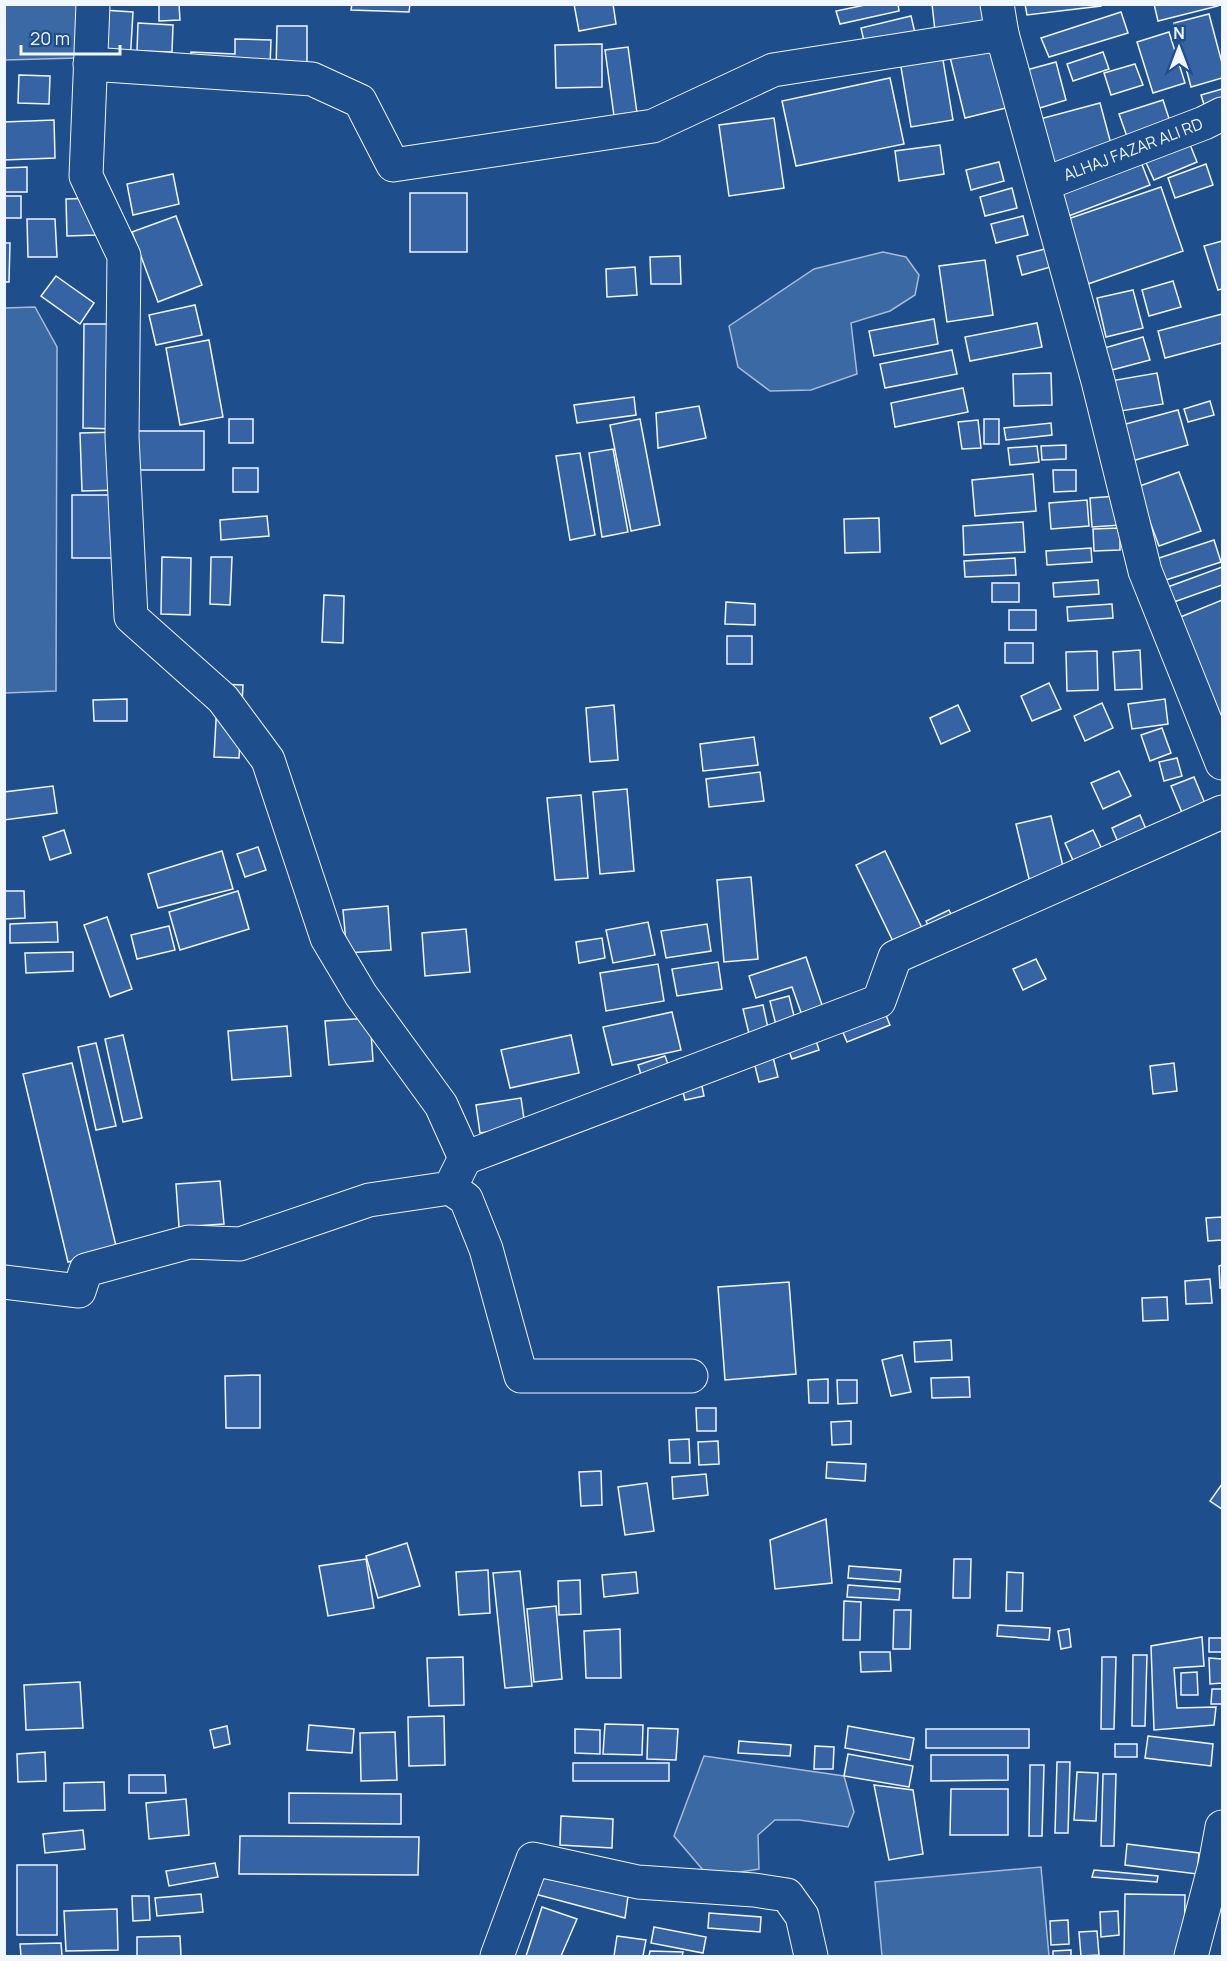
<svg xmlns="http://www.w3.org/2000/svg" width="1227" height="1961" font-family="Manrope,sans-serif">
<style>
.water{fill:#3b69a3;stroke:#a8bbd7;stroke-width:1.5}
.building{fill:#3563a3;stroke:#f2f6ff;stroke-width:1.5}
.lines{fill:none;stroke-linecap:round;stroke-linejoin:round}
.minor-casing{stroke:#f2f6ff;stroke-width:35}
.minor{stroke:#1f4e8c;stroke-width:33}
.labels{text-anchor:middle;stroke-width:4.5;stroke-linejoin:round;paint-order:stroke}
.street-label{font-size:16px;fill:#f2f6ff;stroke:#1f4e8c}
</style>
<rect width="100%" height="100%" fill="#1f4e8c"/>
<!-- water -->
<g class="water">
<path d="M4 5H78L77 58 5 60Z"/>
<path d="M883 252 906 257 919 275 915 295 890 311 851 323 857 374 811 390 770 391 738 367 729 326 814 269Z"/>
<path d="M35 307 57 347 56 691 5 693V308Z"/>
<path d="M704 1756 844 1776 854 1812 848 1827 799 1820H775L758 1835 759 1869 709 1877 674 1836Z"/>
<path d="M1041 1867 1049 1956H882L875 1882Z"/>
</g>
<!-- building -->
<g class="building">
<path d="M159 4H179L180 20 159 21Z"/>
<path d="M352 4H410L409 12 351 10Z"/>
<path d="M574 4H613L616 24 579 31Z"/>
<path d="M870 4H898L899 11 840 24 836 11Z"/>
<path d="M932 4H983L985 27 935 31Z"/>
<path d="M1025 4H1101V6L1027 15Z"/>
<path d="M1154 4H1218V6L1158 21Z"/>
<path d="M103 10 133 12 130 63 100 60Z"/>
<path d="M1121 12 1128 33 1049 57 1041 38Z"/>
<path d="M1209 14 1222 63V78L1191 87 1174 23Z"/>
<path d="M911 16 916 37 866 50 861 28Z"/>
<path d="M138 23 173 25 172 52 137 51Z"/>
<path d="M277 26H307V75L276 74Z"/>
<path d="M1169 32 1185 83 1153 93 1137 42Z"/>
<path d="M235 39 271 40 270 66 191 64V52L235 54Z"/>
<path d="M994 42 1010 107 965 118 949 53Z"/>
<path d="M602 44V87L556 88 555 45Z"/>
<path d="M628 47 637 113 614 116 605 50Z"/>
<path d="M1103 52 1109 69 1073 81 1067 64Z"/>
<path d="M942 54 953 120 911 127 900 61Z"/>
<path d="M1056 62 1066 100 1030 111 1019 72Z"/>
<path d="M1135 64 1143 85 1111 95 1104 73Z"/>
<path d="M19 75 50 76 49 104 18 103Z"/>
<path d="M890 78 904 144 796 166 782 101Z"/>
<path d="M1222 89V106L1206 111 1201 95Z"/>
<path d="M1163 100 1173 131 1130 145 1119 114Z"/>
<path d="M1100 103 1114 155 1054 172 1040 119Z"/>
<path d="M774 118 784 188 729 196 719 125Z"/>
<path d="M54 120 55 158 4 160V122Z"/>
<path d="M1187 137 1197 162 1154 180 1143 156Z"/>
<path d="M940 145 944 174 899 181 895 151Z"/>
<path d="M1139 157 1150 185 1066 217 1055 190Z"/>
<path d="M999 162 1004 181 971 190 966 170Z"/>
<path d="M1206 164 1213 185 1175 198 1168 178Z"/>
<path d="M27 167V192H4V168Z"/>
<path d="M173 174 179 204 133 215 127 184Z"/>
<path d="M1161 187 1183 251 1088 284 1065 220Z"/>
<path d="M1012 188 1017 208 985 216 980 197Z"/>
<rect x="410" y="193" width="57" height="59"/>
<rect x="4" y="196" width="17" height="22"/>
<path d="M94 198 96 235 67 236 66 199Z"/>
<path d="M176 216 202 285 158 302 132 232Z"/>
<path d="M1023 216 1028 235 996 243 991 224Z"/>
<path d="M27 219H55L57 257H28Z"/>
<path d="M1222 241V289L1218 290 1204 246Z"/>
<path d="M4 243H10L9 282H4Z"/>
<path d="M1049 248 1054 266 1022 275 1017 256Z"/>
<path d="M680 256 681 284H651L650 257Z"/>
<path d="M985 260 993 315 947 322 939 266Z"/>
<path d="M635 267 637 295 607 297 606 269Z"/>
<path d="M56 276 94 303 80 324 41 296Z"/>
<path d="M1173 281 1181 307 1149 316 1142 290Z"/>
<path d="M1133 290 1143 328 1106 337 1097 298Z"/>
<path d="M195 305 202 335 156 345 149 315Z"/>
<path d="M1222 314V343L1165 358 1158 331Z"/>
<path d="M934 319 938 344 874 356 869 331Z"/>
<path d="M1037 323 1042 347 970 361 965 337Z"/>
<path d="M84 324H115L114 429 83 428Z"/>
<path d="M1143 337 1150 360 1108 371 1101 349Z"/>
<path d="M209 340 223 417 180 425 166 348Z"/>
<path d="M952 350 957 374 885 388 880 364Z"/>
<path d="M1051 373 1052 405 1014 406 1013 374Z"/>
<path d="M1157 373 1163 404 1115 412 1110 381Z"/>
<path d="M963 388 968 412 895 427 891 403Z"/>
<path d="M634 397 636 415 577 423 574 405Z"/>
<path d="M1210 401 1214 415 1188 422 1184 409Z"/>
<path d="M699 406 706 438 658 448 656 413Z"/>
<path d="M1178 410 1188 445 1132 461 1122 425Z"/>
<rect x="229" y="419" width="24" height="24"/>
<path d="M640 419 660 525 631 531 610 425Z"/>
<rect x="984" y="419" width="15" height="25"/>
<path d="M978 420 981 448 962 449 958 422Z"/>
<path d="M1051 423 1052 435 1006 440 1004 428Z"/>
<rect x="129" y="431" width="75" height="39"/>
<path d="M119 432 121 490 82 491 80 433Z"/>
<path d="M1066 445V459L1042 460 1041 446Z"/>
<path d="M1037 446 1039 462 1010 465 1008 448Z"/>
<path d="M613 449 628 532 602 537 589 453Z"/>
<path d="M580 453 595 535 570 540 556 456Z"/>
<rect x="233" y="468" width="25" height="24"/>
<path d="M1053 470H1076V491L1054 492Z"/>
<path d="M1179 472 1201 531 1159 546 1137 487Z"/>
<path d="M1033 474 1036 511 975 516 972 480Z"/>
<rect x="72" y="495" width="49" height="63"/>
<path d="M1118 496 1121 525 1092 527 1090 498Z"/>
<path d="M1087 500 1089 526 1051 529 1049 503Z"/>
<path d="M267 516 269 536 221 540 220 520Z"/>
<path d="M879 518 880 552 845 553 844 519Z"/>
<path d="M1023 522 1025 552 964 555 963 526Z"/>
<path d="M1120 528V550L1094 551 1093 529Z"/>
<path d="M1214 540 1221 562 1163 581 1156 559Z"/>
<path d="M1091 548 1092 562 1047 565 1046 551Z"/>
<path d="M162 557 191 558 190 615 161 614Z"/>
<path d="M211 557H232L230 605 210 604Z"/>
<path d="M1015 558 1016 575 965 577 964 561Z"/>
<path d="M1222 567V585L1171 603 1165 588Z"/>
<path d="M1098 580 1099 594 1054 597 1053 583Z"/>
<rect x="992" y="583" width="27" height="19"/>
<path d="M324 595 344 596 343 643 322 642Z"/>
<path d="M1222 600V727L1178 618Z"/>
<path d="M726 602 755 604V625L725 624Z"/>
<path d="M1112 604 1113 618 1068 621 1067 607Z"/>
<rect x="1009" y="610" width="27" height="20"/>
<rect x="727" y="636" width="25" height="28"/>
<rect x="1005" y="643" width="28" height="20"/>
<path d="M1140 650 1142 689 1115 690 1113 652Z"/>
<path d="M1097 651 1098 690 1067 691 1066 652Z"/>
<path d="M1049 683 1061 709 1032 721 1021 696Z"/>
<path d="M218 684 243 685 239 758 214 757Z"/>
<path d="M127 699V721H94L93 700Z"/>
<path d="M1165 699 1168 724 1132 729 1128 704Z"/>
<path d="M1102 703 1113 728 1085 741 1074 716Z"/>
<path d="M614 705 618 760 590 762 586 708Z"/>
<path d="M958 705 970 731 941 744 930 718Z"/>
<path d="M1162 728 1171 753 1150 761 1141 735Z"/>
<path d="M754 737 758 765 703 771 700 744Z"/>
<path d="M1177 758 1182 776 1164 781 1159 762Z"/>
<path d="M1119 771 1131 796 1103 809 1091 783Z"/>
<path d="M760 772 764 801 709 807 706 779Z"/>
<path d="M1194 777 1206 806 1183 815 1171 786Z"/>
<path d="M53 786 57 813 4 820V792Z"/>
<path d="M627 789 634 871 600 874 593 792Z"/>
<path d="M581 795 588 878 555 880 547 798Z"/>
<path d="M1140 815 1151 841 1123 854 1112 828Z"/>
<path d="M1051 816 1066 879 1031 887 1016 824Z"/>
<path d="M64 830 71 853 50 860 43 837Z"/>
<path d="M1093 830 1105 856 1077 869 1065 843Z"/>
<path d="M258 847 266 870 245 877 237 854Z"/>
<path d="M222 851 233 889 158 908 148 874Z"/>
<path d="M885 851 933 951 904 964 856 865Z"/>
<path d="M751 877 758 959 724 962 717 880Z"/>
<path d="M4 891H24L25 918 4 919Z"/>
<path d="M238 891 249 929 180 950 169 912Z"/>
<path d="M388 906 391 950 347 953 343 910Z"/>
<path d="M949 910 959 931 936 942 926 921Z"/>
<path d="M107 917 132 989 110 997 84 925Z"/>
<path d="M57 922 58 942 10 943V924Z"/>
<path d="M648 922 655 955 613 963 606 930Z"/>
<path d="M707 924 711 951 666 958 661 931Z"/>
<path d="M169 926 175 950 137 959 131 935Z"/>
<path d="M466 929 470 972 425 976 422 933Z"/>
<path d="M602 938 605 958 579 963 576 942Z"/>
<path d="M73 952V971L26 973 25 953Z"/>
<path d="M806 957 825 1014 804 1021 792 987 756 998 749 976Z"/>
<path d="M1036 959 1046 979 1023 990 1013 969Z"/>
<path d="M718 962 722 989 677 996 672 969Z"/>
<path d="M658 964 664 1001 606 1011 600 973Z"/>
<path d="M875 989 890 1025 847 1042 832 1006Z"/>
<path d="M789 996 796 1024 777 1029 770 1001Z"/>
<path d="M763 1005 769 1033 750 1038 743 1009Z"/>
<path d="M672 1012 681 1050 612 1065 603 1027Z"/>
<path d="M370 1018 373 1061 329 1065 325 1021Z"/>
<path d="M287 1026 291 1076 232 1080 228 1031Z"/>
<path d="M813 1031 819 1050 792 1059 785 1041Z"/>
<path d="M123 1035 142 1118 123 1122 105 1039Z"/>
<path d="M571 1035 579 1073 510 1088 501 1050Z"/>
<path d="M96 1043 116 1126 96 1130 78 1047Z"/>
<path d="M771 1049 778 1077 759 1082 752 1054Z"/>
<path d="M665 1056 672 1075 644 1084 638 1065Z"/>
<path d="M72 1063 117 1250 68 1262 23 1074Z"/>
<path d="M1174 1063 1177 1091 1153 1094 1150 1066Z"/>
<path d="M698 1067 704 1096 685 1100 678 1072Z"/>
<path d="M521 1098 525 1126 480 1133 476 1105Z"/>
<path d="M220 1181 224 1224 179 1227 176 1184Z"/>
<path d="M1222 1217V1240L1208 1241 1206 1218Z"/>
<path d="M1222 1265V1288H1220L1219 1266Z"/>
<path d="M1210 1279 1212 1303 1186 1304 1185 1281Z"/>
<path d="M789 1282 796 1374 725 1380 718 1287Z"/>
<path d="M1167 1297 1168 1320 1143 1321 1142 1298Z"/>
<path d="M951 1340 952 1360 915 1362 914 1342Z"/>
<path d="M902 1355 911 1392 891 1396 882 1360Z"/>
<path d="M260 1375V1428H226L225 1376Z"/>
<path d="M969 1377 970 1397 932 1398 931 1378Z"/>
<path d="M828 1379V1403H809L808 1380Z"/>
<path d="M837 1380H857V1403L838 1404Z"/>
<path d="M696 1408H716V1431H697Z"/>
<path d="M851 1421V1444L832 1445 831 1422Z"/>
<path d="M689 1439 690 1463H670L669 1440Z"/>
<path d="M718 1441 719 1464 699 1465 698 1442Z"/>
<path d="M827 1462 866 1464 865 1481 826 1478Z"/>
<path d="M601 1471 602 1505 581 1506 579 1472Z"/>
<path d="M706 1474 708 1495 673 1499 672 1477Z"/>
<path d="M647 1483 654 1531 625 1535 618 1487Z"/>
<path d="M1222 1484V1509L1210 1501Z"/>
<path d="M826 1519 832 1583 775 1589 770 1540Z"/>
<path d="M407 1543 420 1586 378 1598 366 1556Z"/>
<path d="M366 1559 374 1608 328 1616 319 1566Z"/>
<path d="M954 1559H971L970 1598H953Z"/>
<path d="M849 1566 901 1570 900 1582 848 1578Z"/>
<path d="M488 1570 490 1613 459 1615 456 1572Z"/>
<path d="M520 1571 532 1686 505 1688 493 1573Z"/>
<path d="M636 1572 638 1593 604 1597 602 1575Z"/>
<path d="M1007 1572 1023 1573 1022 1611H1006Z"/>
<path d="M580 1580 581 1614 559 1615 558 1581Z"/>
<path d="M848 1585 900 1589 899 1600 847 1597Z"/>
<path d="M844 1601 861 1602 860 1640H843Z"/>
<path d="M556 1606 562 1679 534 1682 527 1609Z"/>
<path d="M894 1610H911L910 1649H893Z"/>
<path d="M998 1625 1050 1628 1049 1640 997 1636Z"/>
<path d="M620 1629 621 1678H586L584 1631Z"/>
<path d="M1069 1629 1071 1647 1061 1649 1058 1631Z"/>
<path d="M1202 1637 1204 1666 1174 1668 1177 1708 1216 1707 1214 1725 1154 1730 1151 1646Z"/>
<rect x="1209" y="1638" width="13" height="14"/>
<path d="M860 1652H890L891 1671 861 1672Z"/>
<path d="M1133 1655H1147L1145 1726H1132Z"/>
<path d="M463 1657 464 1705 429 1706 427 1658Z"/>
<path d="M1102 1657H1116L1114 1729H1101Z"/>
<path d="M1209 1658 1222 1659V1683L1210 1684Z"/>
<path d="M1197 1672 1198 1695H1181V1673Z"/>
<path d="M80 1682 83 1728 26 1730 24 1685Z"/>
<path d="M1212 1689H1222V1704H1211Z"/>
<path d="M444 1716 445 1765 409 1766 408 1717Z"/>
<path d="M605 1724 643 1725 642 1755 603 1754Z"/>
<path d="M309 1725 354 1729 352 1753 307 1750Z"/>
<path d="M227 1726 230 1744 214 1748 210 1730Z"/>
<path d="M848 1726 914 1738 910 1760 845 1748Z"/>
<path d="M648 1728 678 1729 676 1760 647 1759Z"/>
<path d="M575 1729 600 1730V1754L575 1753Z"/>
<rect x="926" y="1729" width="103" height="19"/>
<path d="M395 1732 397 1780 361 1781 360 1733Z"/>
<path d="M1148 1736 1213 1744 1211 1766 1145 1758Z"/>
<path d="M739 1741 791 1745 790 1756 738 1753Z"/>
<rect x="1115" y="1744" width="22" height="13"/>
<path d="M815 1746 834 1747 833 1769H814Z"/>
<path d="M45 1752 46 1781 18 1782 17 1754Z"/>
<path d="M848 1754 913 1766 909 1787 844 1776Z"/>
<path d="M931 1755H1008V1780L931 1781Z"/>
<path d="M1057 1762H1070L1068 1833H1055Z"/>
<rect x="573" y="1763" width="96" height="18"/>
<path d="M1030 1765H1044L1042 1836H1029Z"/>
<path d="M1077 1772 1098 1773 1096 1821 1074 1820Z"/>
<path d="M1103 1774H1116L1114 1846H1101Z"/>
<path d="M129 1775H165L166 1793H129Z"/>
<path d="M104 1782 105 1810 64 1811V1783Z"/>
<path d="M874 1785 913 1790 923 1854 889 1860Z"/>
<path d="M951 1789H1008V1835H950Z"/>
<path d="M289 1793 401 1794V1824L289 1823Z"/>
<path d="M186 1799 189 1835 149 1839 146 1803Z"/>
<path d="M561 1816 613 1819 612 1848 560 1845Z"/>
<path d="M83 1830 85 1849 45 1853 43 1834Z"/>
<path d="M240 1836 419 1837 418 1875 239 1874Z"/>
<path d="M1127 1844 1199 1853 1197 1874 1125 1865Z"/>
<path d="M215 1863 218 1877 169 1886 166 1871Z"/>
<rect x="17" y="1865" width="40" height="70"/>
<path d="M1094 1870 1158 1876 1157 1882 1092 1877Z"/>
<path d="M545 1871 629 1889 625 1918 535 1894Z"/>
<path d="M201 1894 203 1912 157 1916 155 1898Z"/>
<path d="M1125 1894 1185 1895 1184 1956H1124Z"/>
<path d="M132 1896H149L150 1920 133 1921Z"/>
<path d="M542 1907 577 1919 561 1956H526Z"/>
<path d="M117 1909 118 1950 66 1951 64 1911Z"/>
<path d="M1118 1911 1119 1935 1101 1937 1100 1912Z"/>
<path d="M709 1913 761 1917 760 1932 708 1928Z"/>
<path d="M1068 1920 1069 1944 1051 1945 1050 1921Z"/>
<path d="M654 1927 706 1937 703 1953 651 1943Z"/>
<path d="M1097 1931 1099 1955 1081 1956 1079 1932Z"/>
<path d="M180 1936 181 1956H137V1937Z"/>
<path d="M617 1936 646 1940 643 1956H614Z"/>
<path d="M61 1943 62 1956H21L20 1944Z"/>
<path d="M1071 1950V1956H1053V1951Z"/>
<path d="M650 1951 683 1952 682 1956H649Z"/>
</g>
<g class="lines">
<!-- minor casing -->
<g class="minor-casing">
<g id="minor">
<path d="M93 4 86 176 124 256 122 437 131 617 223 699 268 760 327 938 361 995 441 1105 465 1158"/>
<path d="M997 4 1002 34"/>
<path d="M90 64 312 79 360 101 393 165 653 126 773 70 1002 34 1098 381 1145 571 1222 763"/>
<path d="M1044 184 1204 123 1222 114"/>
<path d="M450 1188 466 1199 486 1249 521 1376H691"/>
<path d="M4 1282 79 1291 86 1270 189 1242 240 1244 369 1200 450 1188 465 1158 879 1001 895 957 1222 812"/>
<path d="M497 1956 533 1859 638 1882 754 1890 787 1895 802 1916 811 1956"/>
<path d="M1191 1956 1215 1865 1222 1827"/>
</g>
</g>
<!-- minor -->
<use href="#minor" class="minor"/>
</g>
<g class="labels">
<!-- street labels -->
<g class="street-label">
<text transform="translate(1133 149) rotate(-21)" y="6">ALHAJ FAZAR ALI RD</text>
</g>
</g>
<!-- border -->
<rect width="1227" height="1961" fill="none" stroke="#f2f6ff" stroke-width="12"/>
<!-- north arrow -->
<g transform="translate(1179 48)" stroke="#1f4e8c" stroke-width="4.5" paint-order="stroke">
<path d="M0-4.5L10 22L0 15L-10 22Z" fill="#f2f6ff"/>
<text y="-9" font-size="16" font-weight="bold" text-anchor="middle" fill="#f2f6ff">N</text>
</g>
<!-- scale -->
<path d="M21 45v9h99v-9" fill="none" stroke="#f2f6ff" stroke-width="3"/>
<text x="30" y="45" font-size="18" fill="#f2f6ff" stroke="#1f4e8c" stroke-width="4.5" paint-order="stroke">20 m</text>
</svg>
